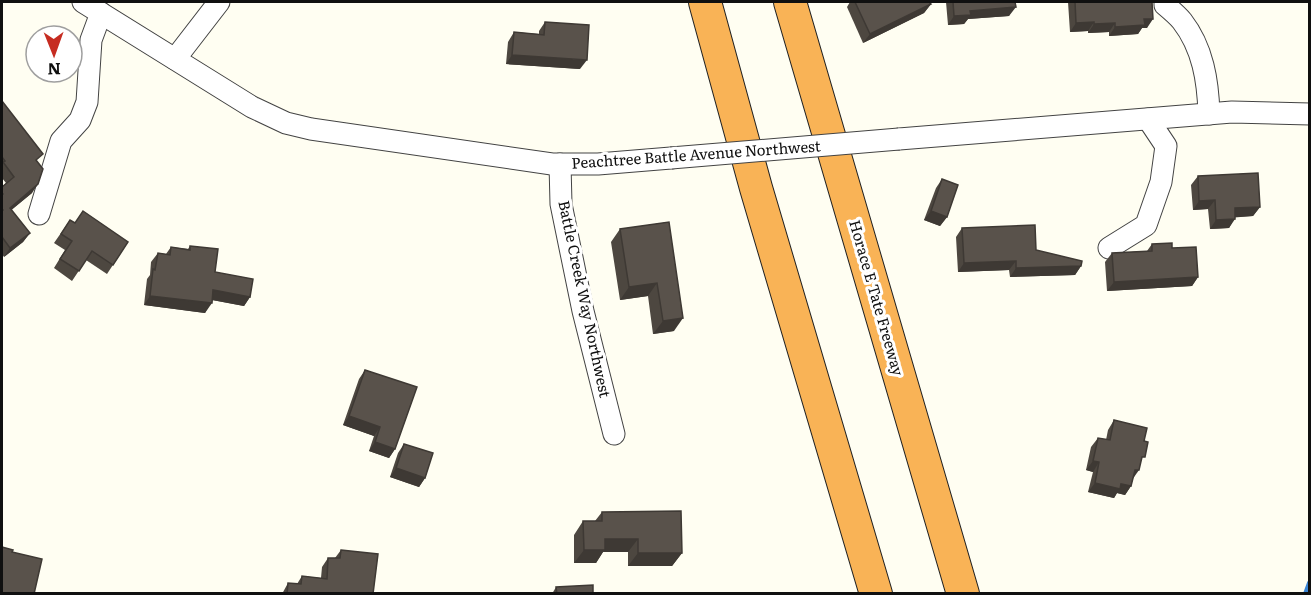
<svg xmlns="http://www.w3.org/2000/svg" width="1311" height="595" font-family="Literata,serif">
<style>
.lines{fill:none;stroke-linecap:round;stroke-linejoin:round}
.stream{stroke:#3983d3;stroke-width:6}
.minor-casing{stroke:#434343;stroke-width:23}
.highway-casing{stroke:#212121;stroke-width:34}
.minor{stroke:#fff;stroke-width:21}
.highway{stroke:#f9b356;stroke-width:32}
.minor-bridge-casing{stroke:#434343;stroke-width:23;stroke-linecap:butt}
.minor-bridge{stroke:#fff;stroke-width:21}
.wall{fill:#4d4740}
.shaded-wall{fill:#3e3934}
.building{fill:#59524b;stroke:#3e3934;stroke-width:1.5}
.labels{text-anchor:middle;stroke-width:6;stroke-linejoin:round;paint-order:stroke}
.street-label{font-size:15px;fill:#101010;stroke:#fff}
</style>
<rect width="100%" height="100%" fill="#fffef2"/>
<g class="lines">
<!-- stream -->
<path class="stream" d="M1306 594 1310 583"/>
<!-- minor casing -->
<g class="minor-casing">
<g id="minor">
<path d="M83 2 252 107 286 123 311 129 552 164H598L671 158"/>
<path d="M1165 2V5C1171 10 1177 15 1182 21 1203 48 1208 81 1209 114"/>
<path d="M175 59 219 2"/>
<path d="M899 139 1232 112 1310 114"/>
<path d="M560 164 561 204 583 311 614 434"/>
<path d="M39 214 61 141 80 120 87 102 91 40 101 13"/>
<path d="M1109 248 1146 225 1161 182 1166 146 1148 119"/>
</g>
</g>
<!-- highway casing -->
<g class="highway-casing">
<g id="highway">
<path d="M705 2 756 188 876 594"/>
<path d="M790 2 963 594"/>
</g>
</g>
<!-- minor -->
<use href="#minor" class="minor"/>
<!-- highway -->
<use href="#highway" class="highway"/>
<!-- minor-bridge casing -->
<g class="minor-bridge-casing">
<path id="minor-bridge" d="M671 158 899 139"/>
</g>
<!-- minor-bridge -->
<use href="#minor-bridge" class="minor-bridge"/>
</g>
<!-- wall -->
<g class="wall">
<path d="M850 2H929L931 4 924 13 863 43 847 7Z"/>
<path d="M946 2H1015L1009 16 968 19 964 24 948 25Z"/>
<path d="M1068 2H1152L1147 28H1142L1138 34 1109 36V32L1088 33V31L1070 32Z"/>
<path d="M545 22 580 69 506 64 508 42 514 32 539 34V31Z"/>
<path d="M2 101 37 162 32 193 11 210 30 233 23 242 4 257 2 254V187L6 183 2 178Z"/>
<path d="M1198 176 1260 207 1253 216 1235 217 1229 228 1210 229 1208 209 1193 210 1191 185Z"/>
<path d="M942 179 947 217 940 226 924 220 936 188Z"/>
<path d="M70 220 75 223 128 242 107 274 86 260 72 281 54 268 65 250 54 243Z"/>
<path d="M669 222 674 331 653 334 648 296 620 300 611 242 620 229Z"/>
<path d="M962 228 1036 250 1081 266 1075 275 1010 277 1009 270 958 272 956 237Z"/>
<path d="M1152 244 1172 248 1198 277 1192 286 1107 291 1105 262 1112 253 1147 251Z"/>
<path d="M190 246 215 272 250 297 244 306 212 300 205 313 144 305 147 279 150 275 151 262 158 253 166 254 171 247 188 249Z"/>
<path d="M365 370 395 449 389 458 369 451 374 436 343 425 359 379Z"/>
<path d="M1114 420 1140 464 1132 480 1131 486 1125 495 1117 493 1114 498 1088 492 1093 472 1086 470 1091 447 1098 438 1106 440 1108 430Z"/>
<path d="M404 444 425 478 419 487 390 477 398 453Z"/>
<path d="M602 512 682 553 672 566H628V552H603L596 563H574V535L583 521H595Z"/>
<path d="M341 550 373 594H282L288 583 297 584 302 576 321 578 322 567 328 558H335Z"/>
<path d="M556 587 593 594H552Z"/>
</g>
<!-- shaded-wall -->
<g class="shaded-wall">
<path d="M931 4 924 13 863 43 870 34Z"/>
<path d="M1016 7 1009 16 968 19 964 24 948 25 954 16 970 11Z"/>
<path d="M1144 19H1153L1147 28H1142L1138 34 1109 36 1115 27Z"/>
<path d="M1094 22 1088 31 1070 32 1076 23Z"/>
<path d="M1115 23 1109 32 1088 33 1094 24Z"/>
<path d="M512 55 587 60 580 69 506 64Z"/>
<path d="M38 184 32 193 3 217 10 208Z"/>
<path d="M1215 200 1208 209 1193 210 1199 201Z"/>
<path d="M1260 207 1253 216 1228 218 1235 208Z"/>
<path d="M931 211 947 217 940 226 924 220Z"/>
<path d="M1235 219 1229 228 1210 229 1216 220Z"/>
<path d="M30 233 23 242 4 257 10 248Z"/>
<path d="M1016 261 1009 270 958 272 964 263Z"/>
<path d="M1081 266 1075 275 1010 277 1016 268Z"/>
<path d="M1198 277 1192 286 1107 291 1114 282Z"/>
<path d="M657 283 648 296 620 300 629 287Z"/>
<path d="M213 290 250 297 244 306 207 299Z"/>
<path d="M150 296 212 303 205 313 144 305Z"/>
<path d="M683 318 674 331 653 334 663 321Z"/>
<path d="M349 416 380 427 374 436 343 425Z"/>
<path d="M375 442 395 449 389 458 369 451Z"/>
<path d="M1093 461 1099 462 1093 472 1086 470Z"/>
<path d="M396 468 425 478 419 487 390 477Z"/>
<path d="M1135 470H1139L1132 480Z"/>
<path d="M1095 483 1121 484 1131 486 1125 495 1117 493 1114 498 1088 492Z"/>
<path d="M605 539H638L628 552H603L596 563H574L584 550Z"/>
<path d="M638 553H682L672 566H628Z"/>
</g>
<!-- building -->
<g class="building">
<path d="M855 2H929L931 4 870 34Z"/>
<path d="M953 2H1015L1016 7 970 11 971 15 954 16Z"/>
<path d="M1075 2H1152L1153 19H1144L1145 25 1115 27V23L1094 24V22L1076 23Z"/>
<path d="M545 22 589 25 587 60 512 55 514 32 544 35Z"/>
<path d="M2 101 43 154 36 160 43 169 38 184 10 208 30 233 10 248 2 237V211L3 210 2 209V195L3 194 2 193V187L14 177 3 162 5 161 2 157Z"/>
<path d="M1258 173 1260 207 1235 208V219L1216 220 1215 200 1199 201 1198 176Z"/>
<path d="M942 179 958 185 947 217 931 211Z"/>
<path d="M83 211 128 242 113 265 92 251 79 271 60 259 72 241 61 234 70 220 75 223Z"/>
<path d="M669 222 683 318 663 321 657 283 629 287 620 229Z"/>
<path d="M1035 225 1036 250 1082 261 1081 266 1016 268V261L964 263 962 228Z"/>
<path d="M1172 243V248L1196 247 1198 277 1114 282 1112 253 1152 251V244Z"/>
<path d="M190 246 218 249 215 272 253 279 250 297 213 290 212 303 150 296 153 269 155 270 158 253 170 255 171 247 190 250Z"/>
<path d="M365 370 417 387 395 449 375 442 380 427 349 416Z"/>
<path d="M1114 420 1147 428 1144 441 1148 442 1145 457H1142L1139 470H1135L1131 486 1121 484 1120 489 1095 483 1099 462 1093 461 1098 438 1110 440Z"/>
<path d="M404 444 433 453 425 478 396 468Z"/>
<path d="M681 511 682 553H638V539H605V550H584L583 521H602V512Z"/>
<path d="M2 547 13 550 12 552 42 559 34 594H2Z"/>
<path d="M341 550 378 554 373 594H287L288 583 301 584 302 576 327 579 328 558H340Z"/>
<path d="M593 585V594H557L556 587Z"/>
</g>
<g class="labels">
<!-- street labels -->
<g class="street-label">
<text transform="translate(696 155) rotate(-4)" y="5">Peachtree Battle Avenue Northwest</text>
<text transform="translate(876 298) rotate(74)" y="5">Horace E Tate Freeway</text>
<text transform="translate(584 299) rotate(78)" y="5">Battle Creek Way Northwest</text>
</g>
</g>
<!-- border -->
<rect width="1311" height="595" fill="none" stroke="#101010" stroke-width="6"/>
<!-- north arrow -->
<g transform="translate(54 54) rotate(179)"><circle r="28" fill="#ffffff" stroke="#9f9f9f" stroke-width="1.5"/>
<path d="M0-4.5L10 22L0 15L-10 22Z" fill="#c62c21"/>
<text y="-9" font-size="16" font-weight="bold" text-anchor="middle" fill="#101010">N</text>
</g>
</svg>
